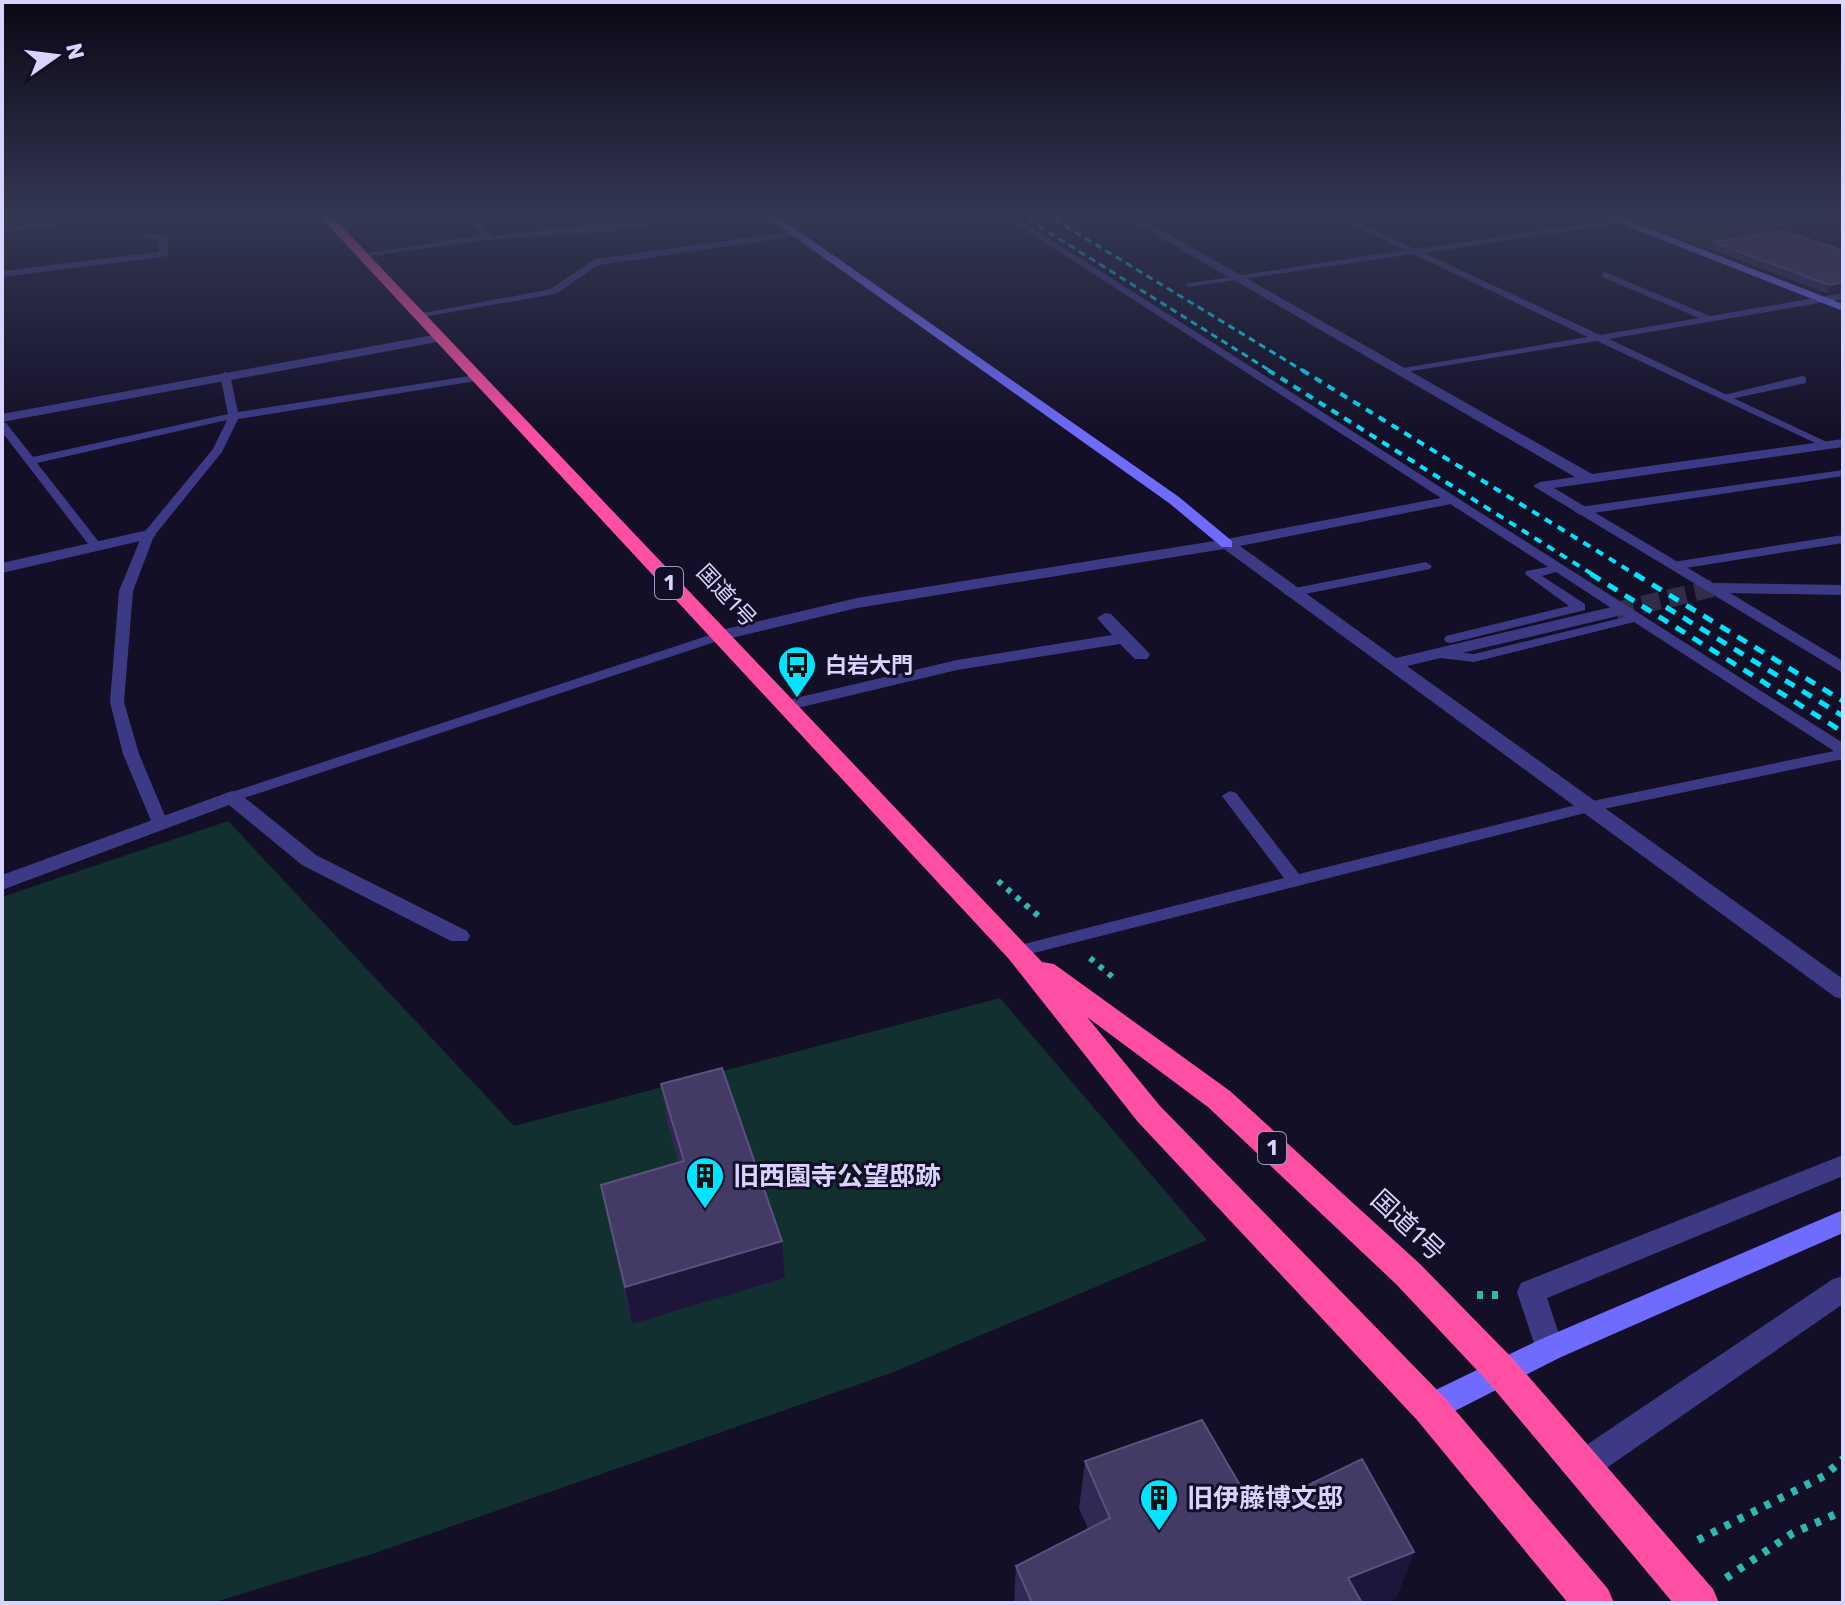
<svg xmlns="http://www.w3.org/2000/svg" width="1845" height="1605" font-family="Rubik,'Noto Sans JP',sans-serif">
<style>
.green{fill:#12302f}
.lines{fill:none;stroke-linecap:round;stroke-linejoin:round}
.street-tunnel{stroke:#312d47;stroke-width:18;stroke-dasharray:18 9;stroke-linecap:butt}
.path-far1{stroke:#2fb8b0;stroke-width:6;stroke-dasharray:5 7;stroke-linecap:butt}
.path{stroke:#2fb8b0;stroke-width:8;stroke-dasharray:6 9;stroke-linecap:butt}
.lane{fill:#3d3a85;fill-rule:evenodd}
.street{fill:#3d3a85;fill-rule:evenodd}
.secondary{fill:#6f6bff;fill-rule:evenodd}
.highway{fill:#ff4fa3;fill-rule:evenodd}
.rail-far2{stroke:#00e5ff;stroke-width:3;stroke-dasharray:7 5;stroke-linecap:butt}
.rail-far1{stroke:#00e5ff;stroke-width:4;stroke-dasharray:8 7;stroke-linecap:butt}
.rail{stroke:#00e5ff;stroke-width:5;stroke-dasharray:11 9;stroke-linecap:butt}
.wall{fill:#312854}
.shaded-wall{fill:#1d163a}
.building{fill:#433a66;stroke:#5a527e;stroke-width:2}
.labels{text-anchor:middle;stroke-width:6;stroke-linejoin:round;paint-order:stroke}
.shield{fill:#130f26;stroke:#9e99be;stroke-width:2}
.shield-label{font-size:20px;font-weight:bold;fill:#d9d4ff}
.street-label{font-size:22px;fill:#d9d4ff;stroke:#130f26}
.poi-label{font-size:22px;font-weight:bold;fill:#d9d4ff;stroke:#130f26;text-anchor:start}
.near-poi-label{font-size:26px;font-weight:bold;fill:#d9d4ff;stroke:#130f26;text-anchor:start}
.near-street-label{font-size:26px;fill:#d9d4ff;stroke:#130f26}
</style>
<rect width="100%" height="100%" fill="#130f26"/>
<!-- green -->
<g class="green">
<path d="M1702 213H1727L1789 236 1708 249 1637 222Z"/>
<path d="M228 821 514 1126 1000 998 1207 1240 891 1373 375 1553 212 1603H2V897Z"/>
</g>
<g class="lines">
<!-- street-tunnel -->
<path class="street-tunnel" d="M1616 611 1713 588"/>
<!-- path-far1 -->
<g class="path-far1">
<path d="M998 881 1042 919"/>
<path d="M1090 958 1116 980"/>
</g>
<!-- path -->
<g class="path">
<path d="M1477 1295H1499"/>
<path d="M1698 1540 1824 1476 1843 1459"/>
<path d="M1726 1578 1793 1533 1843 1511"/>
</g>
<!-- lane -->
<g class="lane">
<path d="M462 213H471L492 235V239L361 257 357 255 483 235Z"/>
<path d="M999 213H1009L1843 743V759L1589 812 1018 957 1012 955 1009 951 1012 947 1284 878 1222 796 1230 791 1236 793 1299 874 1588 802 1834 751 1634 622 1474 662 1432 657 1430 654 1437 650 1474 654 1625 617 1556 572 1542 576 1585 604V610L1451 643 1446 642 1444 639 1446 636 1569 606 1525 574 1526 571 1548 567Z"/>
<path d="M1328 213H1339L1415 249 1663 213H1687L1424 253 1600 335 1699 318 1602 277V273L1605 272 1710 316 1843 293V299L1609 339 1833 445 1824 447 1597 341 1399 373V369L1403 368 1588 337 1413 254 1188 287 1184 284 1405 250Z"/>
<path d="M552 289 556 292 555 294 417 318 412 315Z"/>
<path d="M225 372 230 375 238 412 476 375 481 378 476 381 238 419 222 452 154 536 133 591 124 702 139 754 168 823 160 828 152 823 123 754 110 702 119 591 142 535 213 449 227 420 37 463 102 546 96 550 92 549 2 432V422L6 423 33 457 228 414 220 375Z"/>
<path d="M1843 470V476L1580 515 1574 511 1580 507Z"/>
<path d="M1843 535V543L1673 570 1667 566 1673 562Z"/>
<path d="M1426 562 1432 566 1430 569 1290 597 1283 593 1290 589Z"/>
<path d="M719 632 726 636 724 639 238 800 232 802 224 797 226 794Z"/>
</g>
<!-- street -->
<g class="street">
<path d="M109 213H141L2 233V227Z"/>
<path d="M694 213H722L613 231 489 240 484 237Z"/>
<path d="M1118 213H1131L1592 474 1843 439V447L1554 488 1713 583 1843 585V595L1730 593 1843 661V673L1533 486 1540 482 1575 477Z"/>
<path d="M1809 213H1825L1843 220V226Z"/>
<path d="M794 231 798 236 598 265 556 294 546 292 595 259Z"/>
<path d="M146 233 167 235 168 256 2 277V271L159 252 158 240 142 238Z"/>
<path d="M439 334 443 335V341L2 422V414Z"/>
<path d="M1802 376 1806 377V383L1726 400 1720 396Z"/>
<path d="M1451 496 1458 500 1456 503 1240 546 1396 658 1616 606 1622 607V615L1407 666 1843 979V999L1835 997 1224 549 857 608 719 641 710 636 713 632 857 598 1227 539Z"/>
<path d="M148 530 156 535 153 538 2 573V563Z"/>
<path d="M1105 613 1111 614 1147 651 1150 655 1147 659H1135L1120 644 957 670 785 711 776 706 779 702 957 660 1112 635 1097 618Z"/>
<path d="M232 791 239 793 316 855 467 931 470 936 467 941H451L302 865 229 805 2 890V875Z"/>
<path d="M1843 1155V1176L1547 1298 1564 1349 1559 1358 1549 1362 1539 1358 1517 1292 1521 1283Z"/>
<path d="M1843 1276V1304L1592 1478 1581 1482 1570 1478 1565 1467 1570 1456 1833 1279Z"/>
</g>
<!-- secondary -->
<g class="secondary">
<path d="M761 213H773L1179 497 1232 541V547H1222L1169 503Z"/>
<path d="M1594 213H1609L1843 304V311Z"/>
<path d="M1843 1210V1233L1559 1358 1441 1418 1430 1422 1419 1418 1415 1408 1419 1398 1539 1340Z"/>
</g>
<!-- highway -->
<path class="highway" d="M317 213H329L1042 962 1054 964 1230 1091 1420 1264 1515 1361 1713 1589 1719 1603H1673L1489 1383 1396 1284 1208 1107 1087 1017 1160 1106 1443 1396 1608 1589 1614 1603H1568L1417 1420 1138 1122 1008 958Z"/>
<!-- rail-far2 -->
<g class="rail-far2">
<path d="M1018 213 1272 372"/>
<path d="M1044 213 1305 372"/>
</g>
<!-- rail-far1 -->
<g class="rail-far1">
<path d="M1268 370 1595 576"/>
<path d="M1302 370 1638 576"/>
</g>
<!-- rail -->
<g class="rail">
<path d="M1591 574 1843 732"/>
<path d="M1635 574 1843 701"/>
<path d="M1666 607 1843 716"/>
</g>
</g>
<!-- wall -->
<g class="wall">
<path d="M1713 242 1838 249H1843V290L1826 293 1710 249Z"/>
<path d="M661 1084 782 1241 785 1278 632 1324 608 1221 601 1185 679 1163 667 1121Z"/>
<path d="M1085 1461 1255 1511 1414 1552 1396 1598 1383 1603H1014L1016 1566 1088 1529 1079 1508Z"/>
</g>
<!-- shaded-wall -->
<g class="shaded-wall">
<path d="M1843 282 1842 290 1826 293 1829 285Z"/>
<path d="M782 1241 785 1278 632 1324 625 1287Z"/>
<path d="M1414 1552 1396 1598 1383 1603H1339L1348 1578Z"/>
</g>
<!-- building -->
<g class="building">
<path d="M1784 231 1838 249H1843V282L1829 285 1713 242Z"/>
<path d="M722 1068 782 1241 625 1287 601 1185 684 1161 661 1084Z"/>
<path d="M1202 1420 1255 1511 1362 1459 1414 1552 1348 1578 1362 1603H1032L1016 1566 1110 1518 1085 1461Z"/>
</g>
<!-- sky -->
<linearGradient id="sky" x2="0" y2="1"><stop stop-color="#0a0815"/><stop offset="0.49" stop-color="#333752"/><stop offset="1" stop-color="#333752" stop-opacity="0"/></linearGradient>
<rect width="1845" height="438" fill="url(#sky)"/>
<!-- icons -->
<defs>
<g id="bus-pin" transform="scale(2)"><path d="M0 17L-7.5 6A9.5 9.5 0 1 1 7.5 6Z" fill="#00e5ff" stroke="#130f26"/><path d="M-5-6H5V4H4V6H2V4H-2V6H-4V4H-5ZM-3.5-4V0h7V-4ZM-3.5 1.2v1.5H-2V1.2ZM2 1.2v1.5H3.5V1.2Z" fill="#111"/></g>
<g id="building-pin" transform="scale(2)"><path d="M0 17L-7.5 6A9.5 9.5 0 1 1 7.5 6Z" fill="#00e5ff" stroke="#130f26"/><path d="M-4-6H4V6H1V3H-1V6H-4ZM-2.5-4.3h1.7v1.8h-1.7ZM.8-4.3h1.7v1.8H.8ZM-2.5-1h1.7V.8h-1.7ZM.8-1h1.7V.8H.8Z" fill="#111"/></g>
</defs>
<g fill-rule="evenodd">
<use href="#bus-pin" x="797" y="665"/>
<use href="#building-pin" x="705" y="1176"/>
<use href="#building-pin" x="1159" y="1498"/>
</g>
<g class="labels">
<!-- shield labels -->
<g class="shield">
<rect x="655" y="567" width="28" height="32" rx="6"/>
<rect x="1258" y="1132" width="28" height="32" rx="6"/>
</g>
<g class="shield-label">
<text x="669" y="590">1</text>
<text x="1272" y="1155">1</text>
</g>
<!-- street labels -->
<g class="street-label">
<text transform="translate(727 595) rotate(47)" y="8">国道1号</text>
</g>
<!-- poi labels -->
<g class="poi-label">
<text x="825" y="673">白岩大門</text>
</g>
<!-- near-poi labels -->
<g class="near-poi-label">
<text x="733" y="1185">旧西園寺公望邸跡</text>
<text x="1187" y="1507">旧伊藤博文邸</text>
</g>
<!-- near-street labels -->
<g class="near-street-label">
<text transform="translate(1408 1225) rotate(43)" y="9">国道1号</text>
</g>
</g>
<!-- border -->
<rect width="1845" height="1605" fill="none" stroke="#d9d4ff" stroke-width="8"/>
<!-- north arrow -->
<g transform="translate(56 56) rotate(76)" stroke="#130f26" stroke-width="6" paint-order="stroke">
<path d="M0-6L14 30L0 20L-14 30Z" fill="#d9d4ff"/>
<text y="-12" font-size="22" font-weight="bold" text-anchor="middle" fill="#d9d4ff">N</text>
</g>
</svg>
